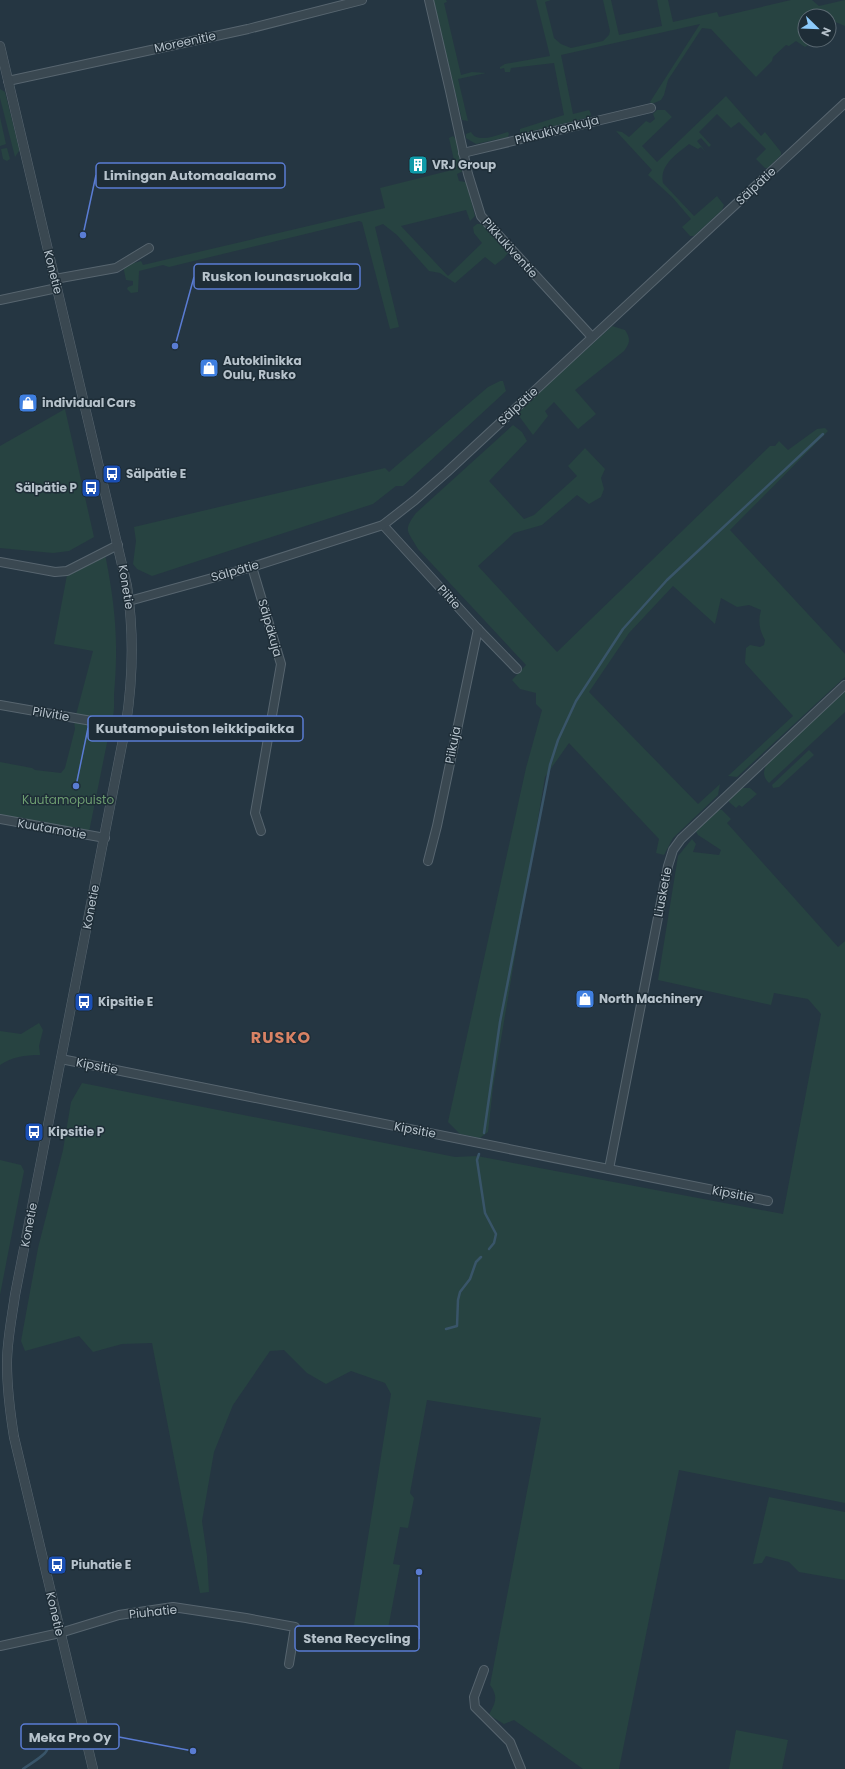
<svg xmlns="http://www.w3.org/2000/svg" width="845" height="1769" font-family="Poppins,sans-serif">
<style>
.green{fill:#274341}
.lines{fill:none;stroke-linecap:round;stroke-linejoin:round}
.stream{stroke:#395569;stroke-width:2.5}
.minor-casing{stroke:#57656f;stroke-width:10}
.tertiary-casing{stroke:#57656f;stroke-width:10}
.minor{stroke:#3a4851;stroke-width:8}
.tertiary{stroke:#3a4851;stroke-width:9}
.labels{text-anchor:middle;stroke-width:3;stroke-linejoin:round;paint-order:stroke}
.street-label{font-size:12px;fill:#b6c2cb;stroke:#1e2d37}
.poi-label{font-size:12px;font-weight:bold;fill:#b6c2cb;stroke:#1e2d37;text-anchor:start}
.park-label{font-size:12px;fill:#6d9d70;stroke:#1e2d37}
.district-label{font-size:16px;font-weight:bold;letter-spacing:1px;fill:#d88264;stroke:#1e2d37}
.leader{fill:none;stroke:#5a7cd3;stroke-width:1.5}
.callout-dot{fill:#5a7cd3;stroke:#1e2d37;stroke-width:1.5}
.callout{fill:#1e2d37;stroke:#5a7cd3;stroke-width:1.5}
.callout-label{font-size:13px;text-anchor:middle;font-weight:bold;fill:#b6c2cb}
</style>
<rect width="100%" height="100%" fill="#253642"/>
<!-- green -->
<g class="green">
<path d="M433 0H446L447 2 444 3 461 75 472 72 486 73 458 79 468 121 462 120Z"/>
<path d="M536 0H551L545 2 554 38 561 44 571 48 603 41 609 35 610 31 603 0H611L619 35 662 26 657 0H668L673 22 717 12 719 17 791 0H812L819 6 845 0V26L833 21 829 23V16H805V40H818L805 47 796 41 789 46 786 45 773 57 772 61 756 77 711 29 702 28 668 80 664 95 661 100 652 104 650 102 700 24 561 55 573 114 589 110 591 114 590 117 521 134 520 133V129L564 115 554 63 511 68 510 72H505L504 68 500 69V67L505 64 550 56Z"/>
<path d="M0 89 5 92 19 148V151L15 157 0 98Z"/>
<path d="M726 96 761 136 765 132 781 152V155L768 168H765L756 159 766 149 739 122 731 128 717 114 699 132 711 145 709 147 701 138 697 141 706 152 701 147 698 149 689 144C677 154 659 165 663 183L694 216 717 196 724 205 722 210 694 236H690L682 227 691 219 672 197 648 175 652 170 616 131 622 132 629 137 644 123 646 121 650 123 655 119 653 114 657 110H665L672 117 642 146 657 162Z"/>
<path d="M0 117 6 144 0 146Z"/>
<path d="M471 132C477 144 497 135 508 132L509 134 508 137 476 144 466 138V134Z"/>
<path d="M453 136 456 139 463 171 457 174 459 181 466 182 475 216 470 221 466 210 401 226 448 276 482 243 474 233 473 227 477 224H482L508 253 504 258 495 265 485 257 455 283 440 273 429 271 397 235 383 224 375 227 399 327 390 329 362 222 359 221 169 267 163 265 139 271 138 292 131 293 127 289 128 287 133 285V281L126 280 123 266 141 261 143 265 385 208 380 188 456 169 449 138Z"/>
<path d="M7 148 10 159 7 161 3 159 1 149Z"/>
<path d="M612 326 625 330C631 339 630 343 624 351L575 390 596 414 578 429 554 402 545 411 548 416 533 435 519 416V411Z"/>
<path d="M500 381H503L506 391 403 486H396L373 504 152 576 137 569 133 564 136 541 134 527 385 468 389 472 488 387Z"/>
<path d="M65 409 94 537 69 551 53 553 0 548V446Z"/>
<path d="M513 425 522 432 527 441 489 481 524 519 534 515 577 476 568 466 585 448 605 469 601 478 604 489 601 497 589 504 577 495 542 525 514 533 478 566 557 652 770 446H775L779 441 788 450 817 429 825 428 828 431 730 530 845 654V677L737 777 728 776 793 716 745 663 746 648 750 645 760 647 764 645 765 640C759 630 758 620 761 610L749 605 737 607 721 598 715 624 673 586 629 633 589 692 698 804 720 784 718 795 673 838 664 855 656 853 659 839 569 743 545 777 493 1087 488 1132 480 1138 460 1134 448 1122 526 768 542 710 536 704V693L520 689 512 680 526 665 418 549C407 530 403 531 416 513Z"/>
<path d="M105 554C115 604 119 644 114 694 114 702 115 715 111 721L76 715 93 651 54 644 67 575 77 571Z"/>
<path d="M845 691V712L769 783C762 776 763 770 768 762Z"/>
<path d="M74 721 110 728 89 832 0 816V762L32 768 35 770 61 773 65 768 75 729Z"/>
<path d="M809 750 814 755 779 787 773 788 772 785Z"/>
<path d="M740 788H750L757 794 742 807 739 805 736 808 729 802V799Z"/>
<path d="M718 809 722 810 731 819 727 823 838 947 845 941V1503L679 1470 619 1769H583L514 1720 504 1724 489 1715C495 1703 499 1697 490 1685L541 1418 427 1400 410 1493 414 1498 408 1528 400 1527 393 1564 400 1565 387 1634 364 1637 358 1635 354 1625 391 1394 385 1383 351 1371 326 1384 307 1373 284 1350 270 1351 233 1405 214 1452 202 1521 207 1556 209 1592 200 1593 152 1343 122 1344 93 1352 79 1336 25 1351 21 1341 38 1248 63 1150 71 1102 82 1083 455 1157 477 1156 783 1214 821 1014 808 999 774 993 771 1005 658 980 678 856 692 839 696 844 693 852 719 855 721 850 698 835 695 830Z"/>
<path d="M39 1023 43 1030 39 1046 40 1055C25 1055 12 1057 0 1065V1031L21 1034Z"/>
<path d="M0 1160 21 1165 24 1171 0 1295Z"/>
<path d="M769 1497 845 1512V1580L799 1572 789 1562 766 1556 762 1563 753 1564Z"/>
<path d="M736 1730 788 1740 782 1769H729Z"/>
</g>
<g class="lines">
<!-- stream -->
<g class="stream">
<path d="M484 1133 500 1022 550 765 558 740 576 701 623 629 667 580 823 434"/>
<path d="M479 1154 477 1160 485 1213 496 1234 494 1243 489 1249"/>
<path d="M446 1329 457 1326 458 1300 460 1292 470 1279 476 1262 481 1257"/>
<path d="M23 1769C30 1764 39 1759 45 1753 52 1745 49 1735 59 1729"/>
</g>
<!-- minor casing -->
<g class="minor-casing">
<g id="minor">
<path d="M429 0 450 91 468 174 481 216 592 337"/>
<path d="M8 81 248 29 362 0"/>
<path d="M463 153 651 108"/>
<path d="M55 279 116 268 149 248"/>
<path d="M0 300 57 288"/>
<path d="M383 525 478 629 517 669"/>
<path d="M0 562 55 572 67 571 118 545"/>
<path d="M252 567 281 664 255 813 261 831"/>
<path d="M129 601 252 567 383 525 415 500 447 472 845 103"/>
<path d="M0 705 126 727"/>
<path d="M0 819 105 838"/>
<path d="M428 861 437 826 478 629"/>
<path d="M61 1059 768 1201"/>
<path d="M609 1169 668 866 673 850 681 839 845 685"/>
<path d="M0 1646 60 1633 119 1615 173 1607 246 1618 295 1627 289 1664"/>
<path d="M484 1670 474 1697 475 1707 510 1742 521 1769"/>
</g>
</g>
<!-- tertiary casing -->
<g class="tertiary-casing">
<path id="tertiary" d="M0 46 127 586C134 632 133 678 126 724L15 1295C12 1317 7 1340 7 1363 7 1388 10 1412 14 1437L93 1769"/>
</g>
<!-- minor -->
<use href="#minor" class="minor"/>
<!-- tertiary -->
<use href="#tertiary" class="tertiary"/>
</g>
<!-- icons -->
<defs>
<g id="building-square" transform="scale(1)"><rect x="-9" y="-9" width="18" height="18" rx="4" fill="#0f9aa8" stroke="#1e2d37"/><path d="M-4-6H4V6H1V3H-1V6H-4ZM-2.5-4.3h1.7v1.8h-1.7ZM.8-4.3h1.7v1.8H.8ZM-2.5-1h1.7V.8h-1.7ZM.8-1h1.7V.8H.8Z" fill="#fff"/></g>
<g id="shop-square" transform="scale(1)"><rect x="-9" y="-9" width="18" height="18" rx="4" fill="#3f7fe0" stroke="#1e2d37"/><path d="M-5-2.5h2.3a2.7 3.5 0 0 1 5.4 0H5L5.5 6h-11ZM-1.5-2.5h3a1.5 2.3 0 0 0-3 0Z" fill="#fff"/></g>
<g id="bus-square" transform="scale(1)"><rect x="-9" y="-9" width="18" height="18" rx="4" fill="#1a4fb4" stroke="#1e2d37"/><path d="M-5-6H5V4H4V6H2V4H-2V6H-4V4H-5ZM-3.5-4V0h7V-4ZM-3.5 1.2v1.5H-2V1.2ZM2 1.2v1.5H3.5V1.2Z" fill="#fff"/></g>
</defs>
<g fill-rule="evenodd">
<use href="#building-square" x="418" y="165"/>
<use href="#shop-square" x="209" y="368"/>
<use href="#shop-square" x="28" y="403"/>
<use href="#bus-square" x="112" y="474"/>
<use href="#bus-square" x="91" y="488"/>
<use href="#shop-square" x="585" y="999"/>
<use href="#bus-square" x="84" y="1002"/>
<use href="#bus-square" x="34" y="1132"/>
<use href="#bus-square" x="57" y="1565"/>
</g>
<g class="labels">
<!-- street labels -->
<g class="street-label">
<text transform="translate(185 42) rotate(-12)" y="4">Moreenitie</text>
<text transform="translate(557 130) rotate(-14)" y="4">Pikkukivenkuja</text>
<text transform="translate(756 186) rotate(-43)" y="4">Sälpätie</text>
<text transform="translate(510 248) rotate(48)" y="4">Pikkukiventie</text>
<text transform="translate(53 272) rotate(76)" y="4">Konetie</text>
<text transform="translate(518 406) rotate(-43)" y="4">Sälpätie</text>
<text transform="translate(235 571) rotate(-16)" y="4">Sälpätie</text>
<text transform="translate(126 587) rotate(81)" y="4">Konetie</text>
<text transform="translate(449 597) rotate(48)" y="4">Piitie</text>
<text transform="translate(270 628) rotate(74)" y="4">Sälpäkuja</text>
<text transform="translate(51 714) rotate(10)" y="4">Pilvitie</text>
<text transform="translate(453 745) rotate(-79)" y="4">Piikuja</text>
<text transform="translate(52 829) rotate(10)" y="4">Kuutamotie</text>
<text transform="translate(663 892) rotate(-79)" y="4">Liusketie</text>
<text transform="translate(91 907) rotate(-79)" y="4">Konetie</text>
<text transform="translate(97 1066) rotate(11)" y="4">Kipsitie</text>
<text transform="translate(415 1130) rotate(11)" y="4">Kipsitie</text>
<text transform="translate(733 1194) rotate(11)" y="4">Kipsitie</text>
<text transform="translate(29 1225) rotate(-79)" y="4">Konetie</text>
<text transform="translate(153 1612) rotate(-6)" y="4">Piuhatie</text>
<text transform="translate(55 1614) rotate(77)" y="4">Konetie</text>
</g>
<!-- poi labels -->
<g class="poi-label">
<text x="432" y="169">VRJ Group</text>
<text x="223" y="365">Autoklinikka<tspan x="223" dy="14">Oulu, Rusko</tspan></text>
<text x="42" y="407">individual Cars</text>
<text x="126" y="478">Sälpätie E</text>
<text x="77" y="492" text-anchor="end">Sälpätie P</text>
<text x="599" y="1003">North Machinery</text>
<text x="98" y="1006">Kipsitie E</text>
<text x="48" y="1136">Kipsitie P</text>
<text x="71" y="1569">Piuhatie E</text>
</g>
<!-- park labels -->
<g class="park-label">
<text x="68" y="804">Kuutamopuisto</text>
</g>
<!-- district labels -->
<g class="district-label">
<text x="281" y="1043">RUSKO</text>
</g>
</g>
<!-- callouts -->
<path class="leader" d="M83 235L96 175M175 346L194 277M76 786L88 728M419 1572L419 1639M193 1751L119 1737"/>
<g class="callout-dot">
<circle cx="83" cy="235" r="4"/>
<circle cx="175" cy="346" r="4"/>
<circle cx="76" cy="786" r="4"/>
<circle cx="419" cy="1572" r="4"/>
<circle cx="193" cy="1751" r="4"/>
</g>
<g class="callout">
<rect x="96" y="163" width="189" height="25" rx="4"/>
<rect x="194" y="264" width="166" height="25" rx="4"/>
<rect x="88" y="716" width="215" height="25" rx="4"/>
<rect x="295" y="1626" width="124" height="25" rx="4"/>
<rect x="21" y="1724" width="98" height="25" rx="4"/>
</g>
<g class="callout-label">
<text x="190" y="180">Limingan Automaalaamo</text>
<text x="277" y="281">Ruskon lounasruokala</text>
<text x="195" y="733">Kuutamopuiston leikkipaikka</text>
<text x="357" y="1643">Stena Recycling</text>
<text x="70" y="1742">Meka Pro Oy</text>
</g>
<!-- north arrow -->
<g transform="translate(817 28) rotate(113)"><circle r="19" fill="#1e2d37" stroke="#5b6972"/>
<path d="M0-3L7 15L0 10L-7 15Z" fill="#8ccafb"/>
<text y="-6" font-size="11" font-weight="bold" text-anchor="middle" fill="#b6c2cb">N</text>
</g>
</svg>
